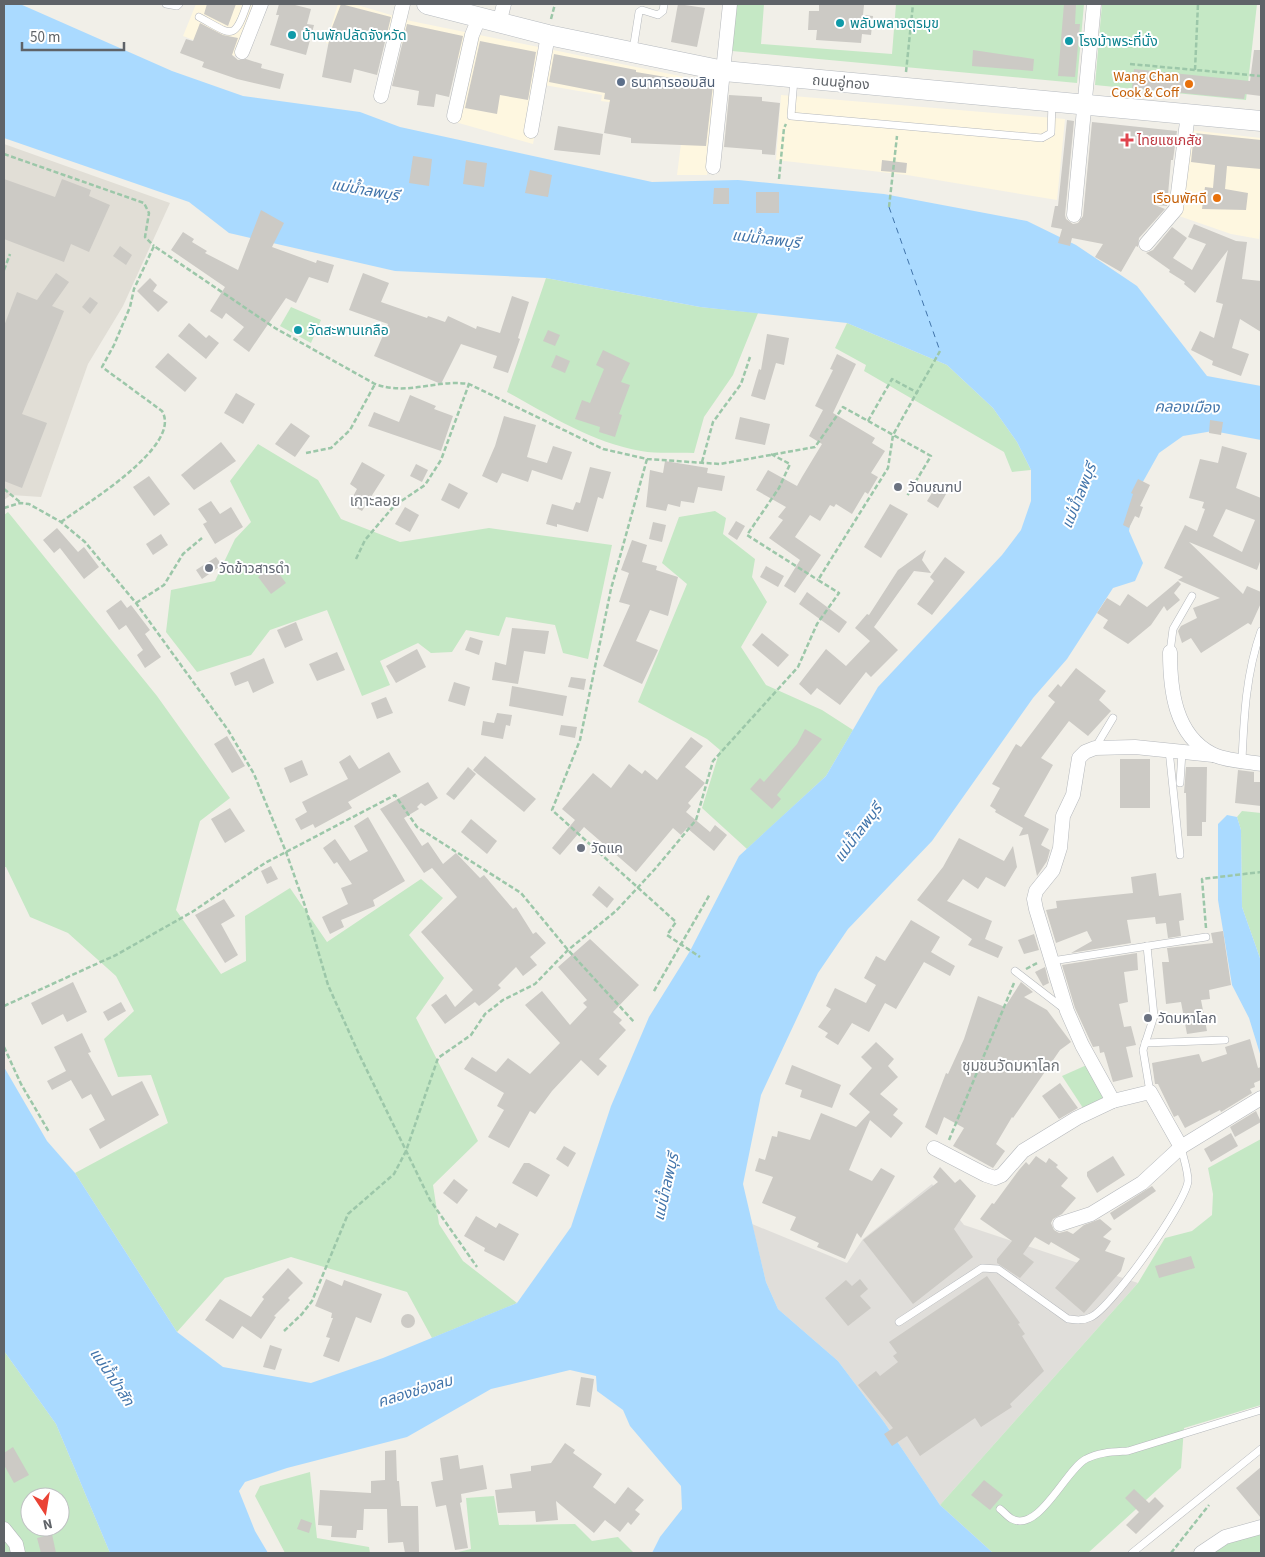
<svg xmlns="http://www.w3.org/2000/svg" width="1265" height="1557" font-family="'Source Sans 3','Noto Sans Thai',sans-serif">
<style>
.commercial{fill:#fef7e0}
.industrial{fill:#e0deda}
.education{fill:#e1ded6}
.green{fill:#c5e8c5;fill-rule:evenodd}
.water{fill:#aadaff}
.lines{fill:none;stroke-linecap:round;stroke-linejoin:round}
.ferry{stroke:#4174aa;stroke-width:1;stroke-dasharray:6 5;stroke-linecap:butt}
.building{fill:#cccac5;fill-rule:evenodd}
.service-casing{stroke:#b5b8bc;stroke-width:8}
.minor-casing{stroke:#b5b8bc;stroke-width:15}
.secondary-casing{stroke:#b6babf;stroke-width:21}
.path{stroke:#9cc7a9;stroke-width:2.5;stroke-dasharray:5 2.5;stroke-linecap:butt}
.service{stroke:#fff;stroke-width:7}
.minor{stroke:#fff;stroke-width:14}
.secondary{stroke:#fff;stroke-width:20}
.culture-dot{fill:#0f9aa8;stroke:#fff;stroke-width:2}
.service-dot{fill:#5c6f8a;stroke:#fff;stroke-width:2}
.food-dot{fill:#e8710a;stroke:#fff;stroke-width:2}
.health-dot{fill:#e0444e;stroke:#fff;stroke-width:2}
.worship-dot{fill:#6b7280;stroke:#fff;stroke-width:2}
.labels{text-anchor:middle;stroke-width:4;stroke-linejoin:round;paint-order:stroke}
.culture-label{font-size:14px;fill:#0d838f;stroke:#fff;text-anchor:start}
.food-label{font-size:14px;fill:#c56008;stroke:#fff;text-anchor:end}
.service-label{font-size:14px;fill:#4e5e75;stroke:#fff;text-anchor:start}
.street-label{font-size:14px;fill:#5f6368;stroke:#fff}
.health-label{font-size:14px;fill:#be3a42;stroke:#fff;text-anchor:start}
.worship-label{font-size:14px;fill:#5b616d;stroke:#fff;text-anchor:start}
.water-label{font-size:15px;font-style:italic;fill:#4174aa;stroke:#fff}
.neighbourhood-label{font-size:15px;fill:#70757a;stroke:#fff}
</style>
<rect width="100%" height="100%" fill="#f1efe8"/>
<!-- commercial -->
<g class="commercial">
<path d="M196 4H257L235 56 183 36Z"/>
<path d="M338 4H354L411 21 719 84 707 175H677L685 112 601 101 602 95 544 85 533 144 448 120 462 59 360 33 343 48 326 43Z"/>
<path d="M781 95 1065 119 1057 200 907 175 776 160Z"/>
<path d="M1190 130 1261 138V220L1259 239 1231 234 1179 216Z"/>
</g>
<!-- industrial -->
<path class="industrial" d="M932 1184 964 1225 1138 1283 940 1505 884 1422 838 1361 778 1309 766 1282 752 1224 847 1263 863 1239Z"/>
<!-- education -->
<path class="education" d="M4 144 170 203 123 306 88 364 41 497 11 495 4 500Z"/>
<!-- green -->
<g class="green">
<path d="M736 4H764L761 44 892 54 896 4H1084L1077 83 732 51Z"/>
<path d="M1102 4H1257L1246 100 1095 85Z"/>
<path d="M546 278 700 307 758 313 733 375 704 417 694 453C677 452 658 454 641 451 593 443 549 415 507 392Z"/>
<path d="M291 307 321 320 311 343 280 326Z"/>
<path d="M847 323 947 365 993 408 1017 442 1031 470 1012 472 1004 452 864 371 866 365 835 348Z"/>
<path d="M258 444 318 480 341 519 400 542 489 528 612 545 588 659 563 653 555 625 506 617 499 636 466 630 452 652 431 653 418 643 380 661 390 685 362 696 327 610 270 630 251 655 197 672 166 632 171 590 215 581 235 539 251 522 230 481Z"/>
<path d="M715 511 726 518 723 534 755 559 752 577 767 602 741 647 766 685 822 710 853 730 826 776 747 849 702 808 720 750 707 739 638 702 687 584 662 563 679 517Z"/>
<path d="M8 512 157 696 230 798 200 821 176 910 221 974 246 961 245 916 290 888 327 942 421 879 443 898 409 935 444 978 416 1018 478 1141 433 1185 439 1224 463 1261 517 1303 432 1338 407 1292 291 1257 225 1278 177 1332 75 1173 168 1123 151 1075 118 1077 104 1039 134 1011 116 976 68 933 30 917 6 867H4V515Z"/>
<path d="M1242 811 1261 813V961L1242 907 1241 830 1237 817Z"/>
<path d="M1089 1064 1107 1098 1083 1108 1062 1076Z"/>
<path d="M1261 1139V1405L1184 1428 1181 1468 1088 1553H993L940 1505 1138 1283 1165 1238 1192 1231 1212 1215 1213 1194 1208 1168Z"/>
<path d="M4 1351 56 1424 110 1553H4ZM30 1497H60V1527H30Z"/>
<path d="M310 1472 317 1538 369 1547 370 1553H285L255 1496 260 1486Z"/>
<path d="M494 1496 499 1525 575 1524 592 1541 618 1537 634 1553H454L471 1549 466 1498Z"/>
<path d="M1261 1530V1553H1207L1226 1540Z"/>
</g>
<!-- water -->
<g class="water">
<path d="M4 4H20L172 71 243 96 360 112 400 127 652 182 738 180 884 194 1027 221 1076 245 1137 286 1207 376 1261 386V440L1213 431 1183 436 1159 453 1135 496 1129 531 1143 563 1135 581 1113 588 1067 659 1033 698 932 841 848 929 818 973 761 1095 743 1184 766 1282 778 1309 838 1361 884 1422 940 1505 993 1553H652L660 1537 682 1509 681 1486 630 1426 623 1410 597 1391 596 1376 570 1370 491 1389 407 1437 287 1468 245 1482 239 1491 255 1531 268 1553H110L56 1424 4 1351V1067L47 1141 75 1173 177 1332 223 1367 311 1383 383 1358 517 1303 571 1227 611 1106 649 1017 690 951 739 856 826 776 878 687 1002 555 1021 530 1031 501V470L1017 442 993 408 947 365 847 323 700 307 546 278 395 271 229 233 189 202 4 138Z"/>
<path d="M1227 815 1237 817 1241 830 1242 907 1261 961V1057L1249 1018 1232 985 1218 900V824Z"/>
</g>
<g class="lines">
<!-- ferry -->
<path class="ferry" d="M889 207 940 351"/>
</g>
<!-- building -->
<g class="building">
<path d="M207 4H236L228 26 204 14Z"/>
<path d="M279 4H291L311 9 307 24 314 25 306 55 270 45 279 15H276Z"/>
<path d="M341 4 391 17 377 75 354 69 351 83 322 77 331 30Z"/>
<path d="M678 4 705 8 697 47 671 42Z"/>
<path d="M819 4 864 5 863 15 873 16 871 35 862 34 861 43 816 40 817 30H808L809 11H819Z"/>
<path d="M1064 4H1076L1075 24H1080L1075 77 1058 76Z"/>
<path d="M200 23 223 35 238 38 232 55 238 60 246 59 262 64 261 68 284 74 280 89 237 79 202 67 204 62 180 53 186 39 193 41Z"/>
<path d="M407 24 463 36 449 97 436 94 434 107 417 105 419 91 392 86Z"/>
<path d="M480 41 536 52 528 100 500 95 497 114 465 108Z"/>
<path d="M973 50 1034 59 1033 71 972 66Z"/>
<path d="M1254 50H1261V96L1245 94 1244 99 1132 88 1134 69 1250 81Z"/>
<path d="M554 54 636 70V72L713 85 706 146 631 143V138L604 133 610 100 604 99 605 93 549 82Z"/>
<path d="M729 95 762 97V101L780 103 775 155 762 154V150L724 147Z"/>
<path d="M1067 120 1074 121 1065 215 1066 219 1073 224 1078 223 1083 216 1092 122 1177 131 1173 160H1171L1167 206 1155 205 1165 209 1139 238 1138 247 1136 246 1121 272 1095 257 1103 244 1072 238 1070 246 1058 243 1062 229 1051 227 1055 206H1058Z"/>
<path d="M558 126 603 134 600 155 554 150Z"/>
<path d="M1194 133 1261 140V169L1227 166 1225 189 1248 193 1246 210 1202 209 1205 187 1213 188 1215 165 1191 162Z"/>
<path d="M413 156 432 159 429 186 409 183Z"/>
<path d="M466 160 487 163 484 187 463 184Z"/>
<path d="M882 160 907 163 906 173 881 171Z"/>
<path d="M530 170 552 175 548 197 525 193Z"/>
<path d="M4 179 55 197 62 179 91 190 89 196 110 205 89 252 71 244 64 262 4 239Z"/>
<path d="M714 188H729V204H713Z"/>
<rect x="756" y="192" width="23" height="21"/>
<path d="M261 210 284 223 272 247 316 263 317 260 334 265 328 283 309 277 296 303 286 298 249 352 233 340 244 327 226 313 222 319 210 311 225 287 171 250 183 232 194 239 192 242 207 251 205 253 238 270Z"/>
<path d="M1194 224 1236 241 1247 242 1242 279 1261 281V332L1240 319 1232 348 1249 354 1241 376 1212 365 1213 361 1191 350 1200 331 1214 338 1223 304 1216 302 1228 250 1195 293 1184 284 1185 282 1169 272 1170 270 1146 253 1153 250 1172 227 1187 238 1173 258 1192 270 1206 244 1188 237Z"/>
<path d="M120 246 132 255 126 265 113 256Z"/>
<path d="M56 273 69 282 52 306 64 311 22 414 47 423 22 488 4 481V326L17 292 37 300Z"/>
<path d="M363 273 389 283 381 302 427 318 428 316 445 322 448 316 476 329 477 326 500 333 512 296 529 302 518 338 520 339 508 373 493 368 497 356 461 344 441 384 374 356 388 324 349 310Z"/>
<path d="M150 278 157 285 153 291 168 302 158 312 137 291Z"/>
<path d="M90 297 98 303 90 314 82 307Z"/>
<path d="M189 323 206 338 209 335 219 343 206 359 178 336Z"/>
<path d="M548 330 560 335 555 346 543 341Z"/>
<path d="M767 334 789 338 784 365 776 363 765 400 751 396 759 369 761 370Z"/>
<path d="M603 350 630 363 621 382 630 385 619 414 622 415 615 437 599 432 600 427 575 419 582 400 590 403 604 369 596 365Z"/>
<path d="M168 353 197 378 185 392 155 367Z"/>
<path d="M837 354 856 364 833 413 875 438 872 443 885 451 871 473 878 477 868 494 865 492 852 514 836 504 834 507 830 505 820 521 810 515 795 537 821 555 795 593 784 586 800 560 769 538 783 520 778 517 786 507 756 490 768 470 797 486 802 477 822 444 809 436 823 410 815 406 833 370 830 369Z"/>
<path d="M556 355 570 361 565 373 551 367Z"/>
<path d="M236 393 255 404 243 424 224 413Z"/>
<path d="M410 395 436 406 434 409 453 416 441 451 368 426 374 412 399 422Z"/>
<path d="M504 416 536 425 527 457 547 463 553 446 572 452 562 480 532 470 528 482 502 473 497 483 482 476 495 446Z"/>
<path d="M740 417 770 424 765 445 735 439Z"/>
<path d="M1210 420 1223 422 1221 435 1209 433Z"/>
<path d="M291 423 310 436 295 457 275 444Z"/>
<path d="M221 442 236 461 194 490 181 475Z"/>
<path d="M1222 446 1247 453 1236 488 1261 498V559L1257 570 1189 542 1243 594 1247 586 1261 592V603L1251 625 1248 623 1201 653 1191 638 1182 643 1178 631 1181 626 1197 618 1193 608 1220 598 1178 580 1183 577 1164 568 1185 525 1197 531 1205 509 1202 508 1204 502 1189 498 1200 459 1218 463ZM1226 509 1255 520 1242 552 1213 536Z"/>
<path d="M665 461 708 468 707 473 725 476 722 491 698 487 694 503 681 501 680 507 668 504 666 511 646 507 650 470 663 473Z"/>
<path d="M362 462 385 475 362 511 349 504 357 489 350 484Z"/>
<path d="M416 464 428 470 422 482 410 476Z"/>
<path d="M590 467 611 472 603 499 598 497 588 532 557 524V527L546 524 552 504 573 510 576 502 580 503Z"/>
<path d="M149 476 170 504 154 516 133 487Z"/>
<path d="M1138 479 1150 485 1140 506 1143 507 1139 518 1135 516 1129 528 1123 525 1133 494 1131 493Z"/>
<path d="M449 483 468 493 459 509 441 500Z"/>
<path d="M938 483 949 489 938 508 927 501Z"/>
<path d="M211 501 220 514 231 507 243 527 215 544 203 524 207 522 198 509Z"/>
<path d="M890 504 908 514 881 558 864 547Z"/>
<path d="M405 507 419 515 410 532 395 524Z"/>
<path d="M736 521 745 526 737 540 728 534Z"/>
<path d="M653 522 666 525 662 542 649 539Z"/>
<path d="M57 528 78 552 84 547 99 567 84 579 60 548 54 553 43 540Z"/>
<path d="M161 534 168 545 153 555 146 544Z"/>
<path d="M632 540 647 545 642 562 657 566 656 570 678 577 668 616 650 610 636 641 658 650 642 684 603 666 630 605 619 602 629 573 621 570Z"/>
<path d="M926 550 922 560 931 573 914 571 874 627 898 650 871 677 866 672 840 705 817 688 811 695 799 684 826 649 846 666 870 641 855 628 867 614 869 615 898 570Z"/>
<path d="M216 557 222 565 202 579 196 570Z"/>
<path d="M945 557 965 572 932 615 917 604 934 581 930 577Z"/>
<path d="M273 566 286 583 271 594 258 577Z"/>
<path d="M766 566 784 576 778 587 760 577Z"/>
<path d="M1178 581 1181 584 1174 593 1180 600 1167 611 1164 606 1151 625 1128 644 1103 628 1108 620 1097 613 1107 598 1120 606 1128 594 1147 607Z"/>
<path d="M807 592 847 622 839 633 799 604Z"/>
<path d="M121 600 127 608 131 605 150 630 145 634 161 657 145 668 137 655 143 650 126 625 119 630 106 611Z"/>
<path d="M296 622 303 640 285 648 277 630Z"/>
<path d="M512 628 549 631 545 654 524 651 518 684 492 680 495 662 506 665Z"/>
<path d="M762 633 789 655 778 667 752 645Z"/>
<path d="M470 637 483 641 479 655 465 650Z"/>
<path d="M417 649 426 667 396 683 386 666Z"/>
<path d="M337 652 345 670 317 681 309 664Z"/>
<path d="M264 658 274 683 253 693 248 681 235 686 230 673Z"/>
<path d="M1076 668 1106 691 1099 700 1111 711 1088 736 1069 721 1041 758 1053 765 1024 816 1049 829 1041 845 1050 850 1047 861 1037 876 1028 834 1019 836 1023 828 995 812 996 810 990 806 1000 788 992 784 1016 744 1021 747 1055 702 1048 696 1058 684 1061 687Z"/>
<path d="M571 677 586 679 584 690 568 687Z"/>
<path d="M454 682 470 687 465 706 448 701Z"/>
<path d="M512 686 567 696 563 716 509 706Z"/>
<path d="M386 697 393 713 377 719 371 703Z"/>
<path d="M497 713 512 715 510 726 506 725 503 739 481 735 483 721 494 723Z"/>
<path d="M561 725 577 727 575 738 559 735Z"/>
<path d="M805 729 822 739 777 795 781 799 772 809 750 789 760 778 764 782 797 744Z"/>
<path d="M227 736 245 766 232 773 214 744Z"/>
<path d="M691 737 703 746 685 767 705 783 688 803 691 806 686 812 710 832 715 825 727 835 714 851 687 828 681 835 673 828 636 872 584 827 560 855 552 848 575 820 562 809 593 773 611 788 629 764 642 774 645 770 657 780Z"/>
<path d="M389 752 401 772 348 802 352 808 315 828 313 824 301 830 295 819 307 812 302 802 348 779 339 762 350 755 359 769Z"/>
<path d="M485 756 536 799 524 812 473 770Z"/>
<rect x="1120" y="759" width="30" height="49"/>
<path d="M302 760 308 775 290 783 284 768Z"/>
<path d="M468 767 476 774 454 800 446 794Z"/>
<path d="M1186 767H1207L1206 822H1202V836H1187L1186 793H1184Z"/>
<path d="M1238 770 1254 772V782H1261V806L1235 803Z"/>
<path d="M428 782 438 798 425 806 421 803 417 807 419 809 404 818 422 846 428 842 443 864 456 853 480 878 484 875 513 909 516 907 533 934 536 932 546 943 530 957 537 965 523 976 516 967 498 985 501 988 487 1000 479 1006 475 1002 445 1024 431 1005 446 994 455 1007 473 990 421 932 457 897 432 868 424 873 380 809Z"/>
<path d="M230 808 245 831 225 843 211 819Z"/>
<path d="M368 817 405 881 373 900 375 906 341 920 344 927 330 934 322 917 348 904 341 888 352 884 337 862 334 864 323 848 335 839 350 861 368 851 354 826Z"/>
<path d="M471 819 497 841 487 854 461 832Z"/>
<path d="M959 838 1004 861 1013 846 1017 867 1005 887 986 877 978 889 963 879 947 901 992 921 985 939 1003 947 998 958 968 945 972 939 917 900 943 867Z"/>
<path d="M271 866 278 879 267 884 261 871Z"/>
<path d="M1156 873 1159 896 1181 893 1184 920 1179 921 1181 936 1168 938 1166 923 1156 924 1155 917 1127 920 1131 943 1071 953 1092 941 1087 931 1056 943 1046 910 1057 908 1056 901 1133 893 1131 877Z"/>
<path d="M599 886 614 899 607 908 592 895Z"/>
<path d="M224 899 235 916 221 924 238 955 225 963 195 915Z"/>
<path d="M911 920 940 937 931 952 955 966 950 976 924 962 896 1009 885 1003 869 1032 852 1023 838 1045 825 1037 828 1033 818 1027 831 1009 826 1006 835 988 866 1003 876 985 864 978 876 956 885 961Z"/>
<path d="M1223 931 1231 985 1209 990 1210 999 1201 1000 1207 1031 1187 1034 1181 1002 1166 1004 1162 962H1169L1167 948 1213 943 1211 933Z"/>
<path d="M1034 934 1039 950 1024 954 1018 940Z"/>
<path d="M590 939 639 985 613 1012 622 1020 619 1023 626 1030 599 1059 607 1066 598 1076 581 1060 552 1091 535 1114 530 1111 509 1148 488 1137 504 1110 497 1106 504 1093 464 1069 472 1057 496 1072 508 1058 530 1074 560 1043 525 1005 542 991 570 1025 587 1007 583 1003 587 1000 558 967Z"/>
<path d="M1137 953 1138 970 1124 972 1128 1002 1119 1004 1124 1027 1131 1026 1136 1045 1126 1047 1133 1077 1113 1082 1104 1052 1100 1053 1099 1046 1093 1047 1075 1008 1062 965Z"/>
<path d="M1045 967 1049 983 1043 986 1035 972Z"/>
<path d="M73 982 87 1012 67 1022 63 1014 42 1025 31 1003Z"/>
<path d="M1021 982 1033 992 1024 997 1047 1010 1071 1042 1060 1050 1013 1118 1012 1117 996 1144 1005 1151 993 1168 953 1146 964 1128 944 1117 937 1135 925 1127 946 1073 948 1074 964 1039 978 996 1005 1007Z"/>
<path d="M121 1002 126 1011 108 1021 103 1012Z"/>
<path d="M82 1033 91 1052 88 1053 112 1096 142 1081 159 1115 100 1149 89 1129 105 1120 91 1094 82 1099 71 1080 52 1090 47 1081 66 1071 54 1047Z"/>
<path d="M1250 1039 1258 1068 1261 1067V1080L1254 1083 1255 1087 1250 1089 1252 1093 1221 1112 1220 1110 1185 1128 1178 1115 1174 1117 1158 1084H1155L1152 1063 1199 1054 1202 1062 1227 1054 1225 1047Z"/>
<path d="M876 1042 894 1059 888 1066 898 1077 880 1094 898 1109 893 1115 903 1123 891 1138 870 1120 849 1170 872 1181 881 1168 895 1176 861 1238 857 1233 845 1259 817 1247 819 1243 790 1230 796 1217 762 1203 773 1177 755 1171 759 1158 765 1160 772 1136 777 1137 778 1131 810 1140 821 1113 856 1127 870 1112 849 1094 872 1068 861 1057Z"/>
<path d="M792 1065 841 1085 832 1108 800 1097 802 1090 785 1084Z"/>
<path d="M1060 1083 1078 1108 1059 1119 1042 1096Z"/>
<path d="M1256 1111 1261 1122 1235 1137 1230 1127Z"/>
<path d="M1231 1133 1238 1146 1211 1162 1204 1149Z"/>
<path d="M564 1146 576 1153 568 1167 556 1159Z"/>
<path d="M1036 1156 1046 1163 1049 1158 1058 1165 1056 1167 1068 1178 1061 1186 1076 1198 1062 1214 1053 1219 1051 1223 1054 1230 1059 1233 1067 1231 1073 1234 1084 1225 1100 1219 1112 1229 1103 1237 1111 1241 1105 1251 1125 1258 1121 1271 1084 1313 1055 1288 1080 1259 1051 1242 1049 1245 1035 1237 1023 1254 1034 1262 1020 1278 997 1263V1259L1012 1241 980 1219 992 1203 994 1204 1019 1170 1026 1162 1029 1165Z"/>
<path d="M1113 1156 1125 1175 1097 1193 1087 1176V1172Z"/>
<path d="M524 1163H529L550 1175 537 1197 512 1183Z"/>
<path d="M940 1167 955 1183 960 1179 976 1196 954 1229 973 1257 913 1304 863 1240 938 1182 933 1177Z"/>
<path d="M454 1179 468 1190 457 1204 443 1193Z"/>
<path d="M1152 1186 1156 1191 1114 1220 1110 1213Z"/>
<path d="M476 1216 496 1228 499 1223 519 1234 504 1261 484 1251 485 1248 464 1236Z"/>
<path d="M1191 1256 1195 1268 1159 1278 1155 1266Z"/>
<path d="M288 1268 303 1283 288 1298 290 1300 274 1316 276 1317 261 1339 242 1326 233 1339 205 1320 220 1299 251 1317 264 1299 262 1297Z"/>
<path d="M987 1276 1020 1323 1018 1324 1025 1334 1022 1336 1044 1371 1010 1404 1012 1407 981 1427 975 1418 920 1456 907 1436 892 1446 884 1434 893 1428 858 1385 876 1371 880 1376 898 1362 893 1356 897 1353 889 1342Z"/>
<path d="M326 1279 342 1286 344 1280 382 1294 371 1323 356 1317 339 1362 323 1356 330 1338 326 1337 333 1318H331L332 1313 315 1306Z"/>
<path d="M860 1279 868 1289 860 1296 871 1308 848 1326 825 1298 846 1280 852 1286Z"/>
<circle cx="408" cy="1321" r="7"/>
<path d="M270 1345 282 1349 275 1370 263 1367Z"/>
<path d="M581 1377 594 1379 590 1407 576 1405Z"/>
<path d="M565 1443 575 1450 573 1453 602 1474 593 1487 615 1504 628 1487 644 1500 635 1510 640 1514 631 1525 628 1522 620 1532 605 1520 594 1533 556 1501 558 1520 536 1522 535 1511 498 1513 495 1490 512 1488 510 1474 531 1471V1466L551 1463Z"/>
<path d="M13 1447 29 1475 14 1483 4 1465V1453Z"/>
<path d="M396 1450 397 1481H399L401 1506H418L419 1553H405L403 1542 388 1543 387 1509H364L363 1530H357L356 1538 331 1537 332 1526 318 1525 320 1490 371 1493V1481L385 1480V1451Z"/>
<path d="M458 1455 460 1469 483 1465 487 1489 461 1494 462 1502 460 1503 468 1548 455 1550 446 1505 436 1507 431 1482 443 1480 440 1458Z"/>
<path d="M1261 1467V1518L1236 1488Z"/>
<path d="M984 1480 1003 1495 990 1510 971 1495Z"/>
<path d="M1134 1489 1149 1503 1155 1497 1164 1506 1136 1534 1126 1525 1139 1512 1125 1498Z"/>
<path d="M301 1519 312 1523 309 1533 297 1529Z"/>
<path d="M52 1534 56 1553H41L37 1538Z"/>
</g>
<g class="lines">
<!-- service casing -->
<g class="service-casing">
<g id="service">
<path d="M166 4 177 6 179 4"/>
<path d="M199 17C231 34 234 43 247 4"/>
<path d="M633 50 639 12 642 10 658 15 663 11 664 4"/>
<path d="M794 79 791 116 1042 138 1051 133 1052 103"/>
<path d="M1170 652 1173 629 1192 596"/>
<path d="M1095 748 1113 718"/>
<path d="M1169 750 1180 855"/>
<path d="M1242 760C1244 716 1246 673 1261 631"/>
<path d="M1180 783 1182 752"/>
<path d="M1147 946 1154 1016 1143 1050 1150 1092"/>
<path d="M1052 961 1206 937"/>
<path d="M1015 971 1063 1008"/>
<path d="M1145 1043 1225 1040"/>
<path d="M899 1322 982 1268 998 1269 1068 1319C1076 1320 1083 1321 1091 1317 1111 1308 1186 1203 1188 1181 1188 1170 1183 1157 1181 1147"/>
<path d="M1000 1509C1004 1512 1008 1517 1012 1519 1039 1533 1066 1469 1086 1459 1099 1452 1114 1452 1128 1451L1261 1410"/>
<path d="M1132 1553 1261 1449"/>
</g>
</g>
<!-- minor casing -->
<g class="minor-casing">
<g id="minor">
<path d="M499 24 504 4"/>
<path d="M242 52 261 4"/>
<path d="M381 96 403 4"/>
<path d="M454 116 472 35 479 18"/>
<path d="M531 131 548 35"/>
<path d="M713 167 730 4"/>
<path d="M1074 215 1094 4"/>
<path d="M1146 244 1176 209 1188 114"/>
<path d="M1170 652C1170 690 1175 735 1212 754 1225 761 1246 761 1261 764"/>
<path d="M1113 1101 1082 1045 1067 1011 1036 909 1034 899 1036 891 1053 870 1060 848 1063 816 1073 795 1079 758 1085 752 1095 748 1135 747 1213 755"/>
<path d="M934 1148 986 1175 995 1178 1002 1175 1023 1151 1077 1118 1113 1101 1150 1092 1181 1147 1261 1098"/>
<path d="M1060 1224 1091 1214 1142 1183 1181 1147"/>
<path d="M4 1529 16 1544 18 1553"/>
<path d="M1201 1553 1225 1537 1261 1527"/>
</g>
</g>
<!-- secondary casing -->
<g class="secondary-casing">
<path id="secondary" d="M427 4 548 35 724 71 1261 121"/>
</g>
<!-- path -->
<g class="path">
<path d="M551 19 555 4"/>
<path d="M1130 64 1261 76"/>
<path d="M1195 70 1198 4"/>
<path d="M906 72 913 4"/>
<path d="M4 154 144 203 149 213 145 237 154 246"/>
<path d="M779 179 784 128 786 124"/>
<path d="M889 207 897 136"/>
<path d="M4 270 10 254"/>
<path d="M868 421 892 379 918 393"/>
<path d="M306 453 331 448 350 430 375 384"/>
<path d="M771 454 790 464 779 488 747 535 818 580"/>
<path d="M647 459 611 589 580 740 552 810 676 922 667 935 700 957"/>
<path d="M702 462 713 422 741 384 750 357"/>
<path d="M4 489 20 502"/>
<path d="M4 508 20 503 29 504 61 522 85 542 136 603 228 730 254 774 286 852 305 906 328 985 358 1052 430 1200 477 1267"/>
<path d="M61 522C85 504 183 446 162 411L102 367 114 345 130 307 134 289 154 246 275 328 375 384C408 396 436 379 469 384L603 449 647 459 720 464 815 447 843 407 931 456 907 496"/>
<path d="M356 559 365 540 394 506 425 485 441 460 469 384"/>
<path d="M136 603 164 585 183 554 202 538"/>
<path d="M1206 928 1202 879 1261 872"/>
<path d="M1026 969 1039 962"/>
<path d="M654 991 710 894"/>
<path d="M4 1006 116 955 192 912 265 863 395 795 417 827 521 893 568 950 634 1022"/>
<path d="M4 1047 21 1084 49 1132"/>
<path d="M949 1140 1014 983"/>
<path d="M284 1331 302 1314 312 1301 348 1214 394 1174 406 1151 438 1058 471 1035 485 1014 503 1000 535 984 568 950 616 911 655 869 696 820 713 761 798 667 817 624 839 593 818 580 888 468 893 435 940 351"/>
<path d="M1171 1553 1209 1505"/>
</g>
<!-- service -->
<use href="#service" class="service"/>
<!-- minor -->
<use href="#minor" class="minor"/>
<!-- secondary -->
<use href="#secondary" class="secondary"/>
</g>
<!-- markers -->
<g class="culture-dot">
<circle cx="840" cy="23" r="5"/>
<circle cx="292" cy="35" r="5"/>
<circle cx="1069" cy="41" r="5"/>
<circle cx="298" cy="330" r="5"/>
</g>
<circle class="service-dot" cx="621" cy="82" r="5"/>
<g class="food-dot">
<circle cx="1189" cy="84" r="5"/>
<circle cx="1217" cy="198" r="5"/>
</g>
<path class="health-dot" d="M1124.5 132.5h5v5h5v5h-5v5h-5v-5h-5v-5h5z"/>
<g class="worship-dot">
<circle cx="898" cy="487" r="5"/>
<circle cx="209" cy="568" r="5"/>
<circle cx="581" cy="848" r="5"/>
<circle cx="1148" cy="1018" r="5"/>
</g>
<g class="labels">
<!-- culture labels -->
<g class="culture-label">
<text x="850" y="28">พลับพลาจตุรมุข</text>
<text x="302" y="40">บ้านพักปลัดจังหวัด</text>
<text x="1079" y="46">โรงม้าพระที่นั่ง</text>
<text x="308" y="335">วัดสะพานเกลือ</text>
</g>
<!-- food labels -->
<g class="food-label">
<text x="1179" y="81">Wang Chan<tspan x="1179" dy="16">Cook &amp; Coff</tspan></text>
<text x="1207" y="203">เรือนพัศดี</text>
</g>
<!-- service labels -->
<g class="service-label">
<text x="631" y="87">ธนาคารออมสิน</text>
</g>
<!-- street labels -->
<g class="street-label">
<text transform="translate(841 82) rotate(5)" y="5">ถนนอู่ทอง</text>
</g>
<!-- health labels -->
<g class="health-label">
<text x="1137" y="145">ไทยแซเภสัช</text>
</g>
<!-- worship labels -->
<g class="worship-label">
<text x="908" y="492">วัดมณฑป</text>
<text x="219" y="573">วัดข้าวสารดำ</text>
<text x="591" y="853">วัดแค</text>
<text x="1158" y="1023">วัดมหาโลก</text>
</g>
<!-- water labels -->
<g class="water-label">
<text transform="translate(365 190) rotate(10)" y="5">แม่น้ำลพบุรี</text>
<text transform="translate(766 239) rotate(7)" y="5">แม่น้ำลพบุรี</text>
<text transform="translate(1187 407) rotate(1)" y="5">คลองเมือง</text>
<text transform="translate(1079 496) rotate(-68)" y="5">แม่น้ำลพบุรี</text>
<text transform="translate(858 833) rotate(-53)" y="5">แม่น้ำลพบุรี</text>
<text transform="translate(666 1187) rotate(-77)" y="5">แม่น้ำลพบุรี</text>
<text transform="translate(112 1377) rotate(56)" y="5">แม่น้ำป่าสัก</text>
<text transform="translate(415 1391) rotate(-17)" y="5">คลองช่องลม</text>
</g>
<!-- neighbourhood labels -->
<g class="neighbourhood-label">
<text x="375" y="506">เกาะลอย</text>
<text x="1011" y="1071">ชุมชนวัดมหาโลก</text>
</g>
</g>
<!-- border -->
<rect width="1265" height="1557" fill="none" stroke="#5f6368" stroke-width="10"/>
<!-- north arrow -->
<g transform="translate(45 1512) rotate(168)"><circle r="24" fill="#ffffff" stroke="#bfc1c3"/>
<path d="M0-4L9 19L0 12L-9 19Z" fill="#ea4335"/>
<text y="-8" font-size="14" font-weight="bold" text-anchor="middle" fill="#5f6368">N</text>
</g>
<!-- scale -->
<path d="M22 42v8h102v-8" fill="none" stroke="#5f6368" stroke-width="2.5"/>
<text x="30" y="42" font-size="15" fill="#5f6368" stroke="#ffffff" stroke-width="4" paint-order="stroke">50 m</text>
</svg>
